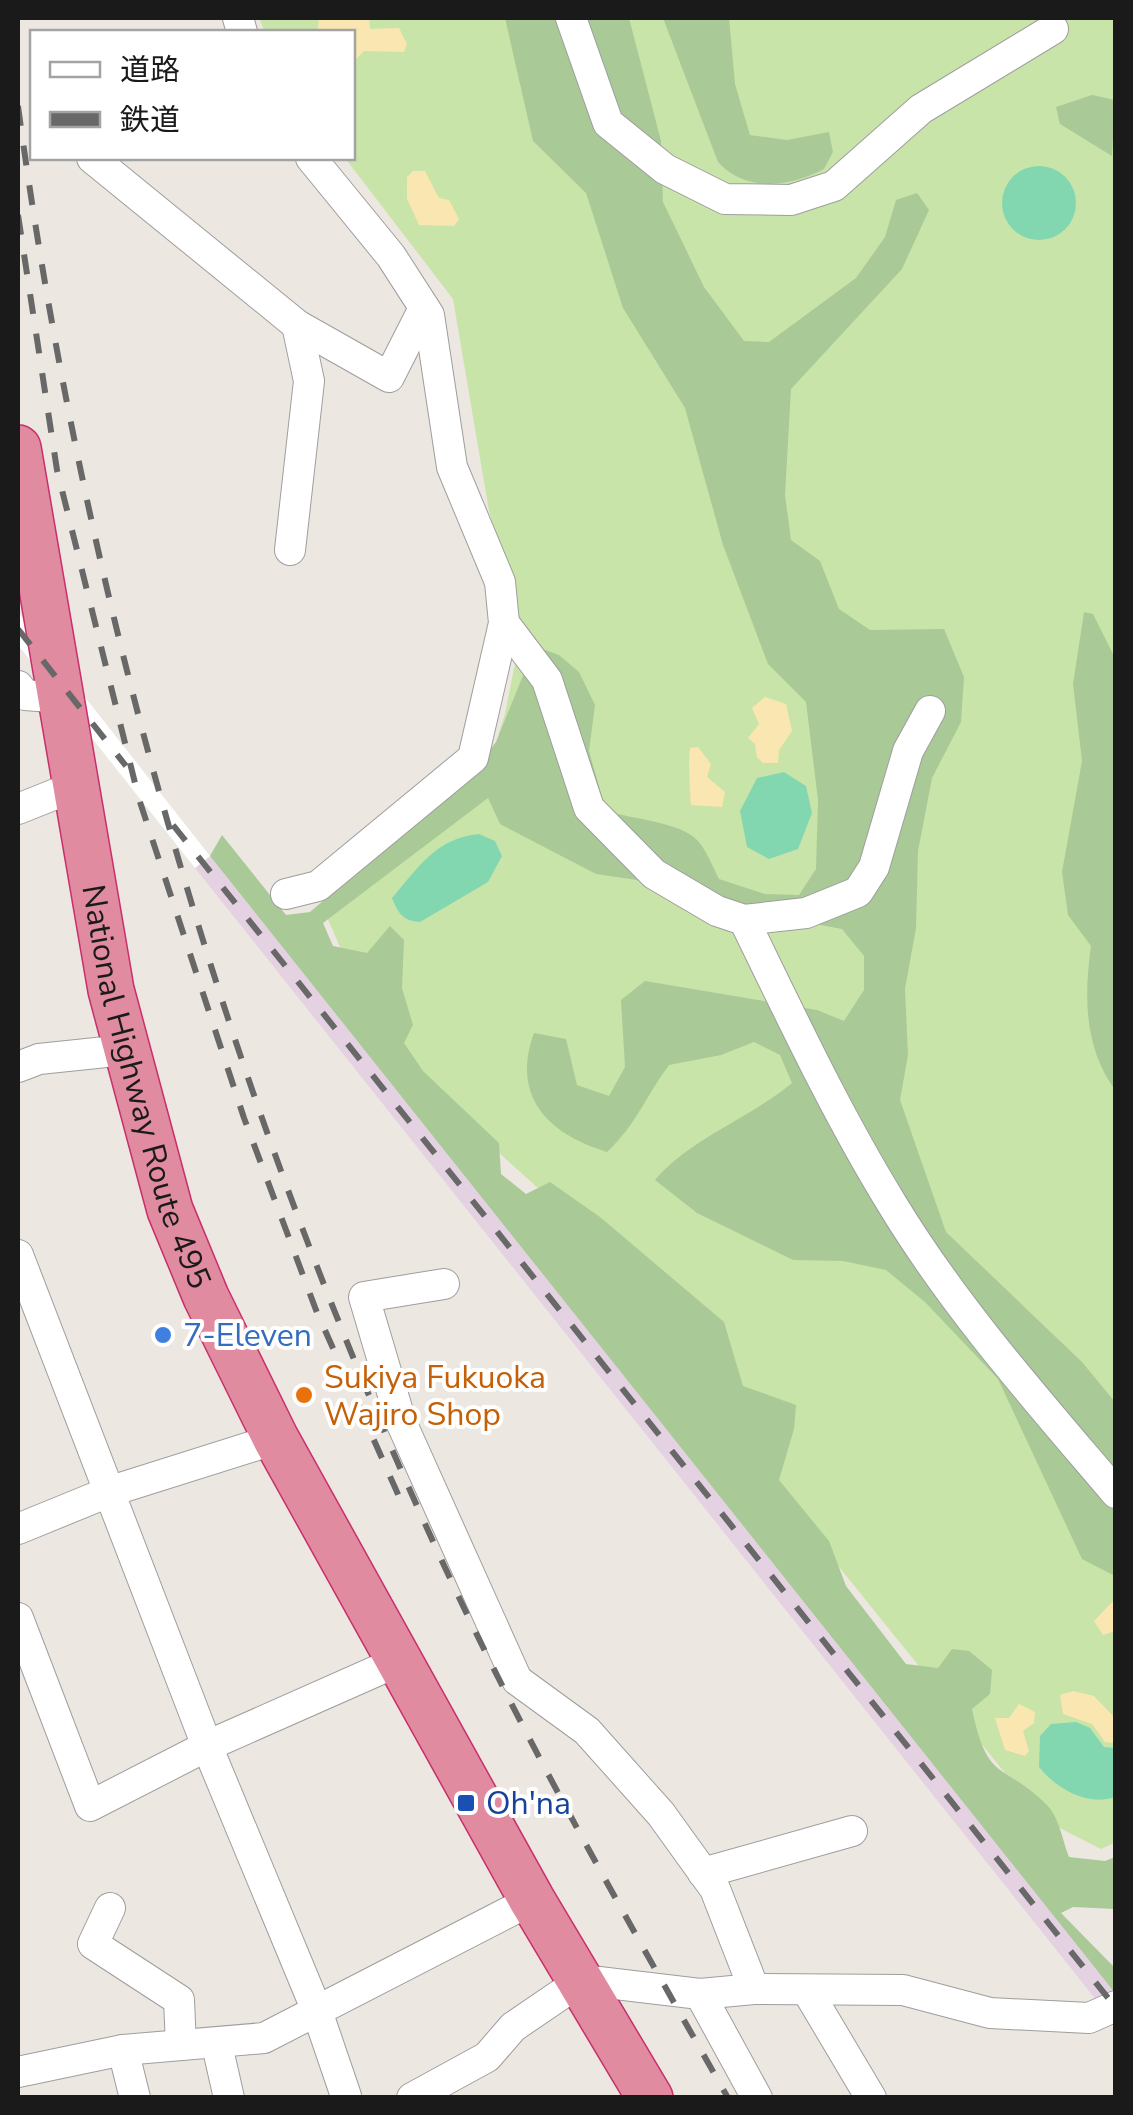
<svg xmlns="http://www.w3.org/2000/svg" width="1133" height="2115" font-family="'Nunito Sans','Noto Sans JP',sans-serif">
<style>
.industrial{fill:#e4d2e2}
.grass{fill:#c9e4a8}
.forest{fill:#a9c997}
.sand{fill:#fae6b0}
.pitch{fill:#82d7b1}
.pier{fill:#fff}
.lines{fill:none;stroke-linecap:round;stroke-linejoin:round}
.minor-casing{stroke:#9e9e9e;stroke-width:32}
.highway-casing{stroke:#c92e6d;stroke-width:48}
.minor{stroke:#fff;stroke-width:30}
.highway{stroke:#e08ba0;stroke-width:45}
.rail{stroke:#686868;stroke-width:6;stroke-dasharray:20 20;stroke-linecap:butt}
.shop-dot{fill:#3f7fe0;stroke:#fff;stroke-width:4}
.food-dot{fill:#e8710a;stroke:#fff;stroke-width:4}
.transit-dot{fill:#1a4fb4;stroke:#fff;stroke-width:4}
.labels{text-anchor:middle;stroke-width:8;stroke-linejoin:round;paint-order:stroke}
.street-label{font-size:32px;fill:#1a1a1a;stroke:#fff}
.shop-label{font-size:32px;fill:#366cbe;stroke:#fff;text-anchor:start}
.food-label{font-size:32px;fill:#c56008;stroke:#fff;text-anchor:start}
.transit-label{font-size:32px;fill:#164399;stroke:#fff;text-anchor:start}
</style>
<rect width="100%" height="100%" fill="#ece7e0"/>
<!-- industrial -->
<path class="industrial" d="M210 856 1115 1993 1101 2006 195 868Z"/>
<!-- grass -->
<path class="grass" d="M259 18H1115L1116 1842 1101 1849 1042 1819 757 1465 690 1325 385 1050 323 908 482 786 505 714 522 628 489 511 453 299 345 158H352V32H265Z"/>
<!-- forest -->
<g class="forest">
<path d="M505 18H629L661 141 663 202 704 287 744 341 769 342 856 278 885 237 896 200 917 193 929 210 902 269 791 389 785 495 791 540 820 561 839 609 870 630 944 629 964 677 961 722 932 778 918 851 916 928 905 989 908 1055 900 1100 946 1232 1082 1362 1115 1402V1576L1082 1559 998 1379 926 1303 886 1270 843 1261 793 1260 697 1213 655 1180C691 1138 749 1119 792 1083L780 1055 754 1042 721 1055 669 1065C646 1096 636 1125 607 1152 547 1134 511 1096 534 1033L566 1039 577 1085 609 1096 625 1067 621 1000 645 981 817 1010 844 1021 864 990V956L842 929 668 897 637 880 596 874 500 824 488 798 323 923 333 946 367 953 390 926 404 940 402 988 413 1025 404 1043 423 1071 499 1143 501 1174 526 1194 550 1182 600 1217 724 1322 743 1386 796 1405 794 1429 779 1480 829 1541 846 1586 906 1664 938 1668 952 1649 969 1651 992 1670 990 1694 972 1709C988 1785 1003 1761 1047 1805 1059 1817 1063 1842 1069 1857L1105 1861 1115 1857V1909L1073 1907 1061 1913 1115 1968V1993L210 856 222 835 286 915 310 912 469 777 496 742 535 646 559 655 579 672 595 705 589 751 606 811C631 819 683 822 699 842 707 852 713 867 719 879L765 894 799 895 816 869 818 800 806 702 768 664 723 545 685 408 623 308 586 193 533 141Z"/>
<path d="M663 18H729L735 84 750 135 787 140 829 132 833 152 824 169C790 187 746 193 718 162Z"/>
<path d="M1092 95 1115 100 1112 156 1060 124 1056 107Z"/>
<path d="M1084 612 1093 614 1115 658V1090C1084 1047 1084 997 1091 946L1068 915 1062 872 1082 761 1073 684Z"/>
</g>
<!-- sand -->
<g class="sand">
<path d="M319 18H369L370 29 399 28 407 44 404 52 364 51 353 62 352 32 318 29Z"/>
<path d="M413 171H425L439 198 449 200 459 219 454 226 419 225 407 199V177Z"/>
<path d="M765 697 786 704 792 731 779 750 778 763H763L757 757 755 744 748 738 759 724 752 708Z"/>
<path d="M698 747 711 764 707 777 725 792 722 807 691 805C690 792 688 759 690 748Z"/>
<path d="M1115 1599V1631L1103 1635 1094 1621Z"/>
<path d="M1073 1691 1094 1696 1115 1718V1743L1105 1742 1092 1724 1063 1714 1060 1695Z"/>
<path d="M1019 1704 1035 1712 1034 1723 1023 1731 1029 1751 1025 1756 1005 1750 995 1718H1009Z"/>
</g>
<!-- pitch -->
<g class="pitch">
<circle cx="1039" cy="203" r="37"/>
<path d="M784 772 806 786 812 813 798 849 769 859 747 847 740 811 757 778Z"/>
<path d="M479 834 495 841 502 856 488 882 420 922C403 921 398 913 392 898 418 868 436 838 479 834Z"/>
<path d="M1076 1722 1090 1728 1104 1747 1115 1748V1797C1087 1807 1056 1788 1039 1767L1040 1736 1051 1724Z"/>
</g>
<!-- pier -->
<path class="pier" d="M18 612 210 856 195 868 18 645Z"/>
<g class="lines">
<!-- minor casing -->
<g class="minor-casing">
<g id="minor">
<path d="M238 18 242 32"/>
<path d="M571 18 608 123 665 169 725 199 791 200 834 186 921 109 1053 29"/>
<path d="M92 158 297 325 389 377 424 308"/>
<path d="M290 550 309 381 297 325"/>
<path d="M504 623 547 680 589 808 654 874 717 911 744 920 806 913 858 892 874 867 908 751 930 711"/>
<path d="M18 686 25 695 64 698"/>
<path d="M18 809 78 785"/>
<path d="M286 894 318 886 473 758 504 623 500 582 452 467 429 315 391 256 311 158"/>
<path d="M744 920C791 1016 836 1113 892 1204 955 1308 1037 1400 1116 1493"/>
<path d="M18 1067 39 1059 125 1050"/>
<path d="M18 1255 207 1746 317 2011 346 2096"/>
<path d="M444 1284 364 1297 401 1422 517 1680 587 1731 661 1814 715 1889 754 1989"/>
<path d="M18 1529 111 1491 276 1439"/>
<path d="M18 1618 90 1806 207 1746 399 1661"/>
<path d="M703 1873 852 1831"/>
<path d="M110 1908 93 1944 179 2000 181 2045"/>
<path d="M808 1992 871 2098"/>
<path d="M700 1994 757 2098"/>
<path d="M217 2045 229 2098"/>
<path d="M123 2050 135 2098"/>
<path d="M18 2072 123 2050 264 2038 532 1900"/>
<path d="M412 2098 487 2057 513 2027 582 1980 700 1994 754 1989 903 1990 990 2013 1089 2018 1116 2006"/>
</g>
</g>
<!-- highway casing -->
<g class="highway-casing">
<g id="highway">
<path id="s1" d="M18 448 111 990 170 1210 206 1297 276 1439 532 1900 650 2098"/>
</g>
</g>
<!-- minor -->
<use href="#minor" class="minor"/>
<!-- highway -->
<use href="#highway" class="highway"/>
<!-- rail -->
<g class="rail">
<path d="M18 106C88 626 239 1134 464 1608 544 1775 637 1937 728 2098"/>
<path d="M18 215 57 470 139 799 244 1118 316 1310 401 1501"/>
<path d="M18 629 126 766"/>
<path d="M173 825 1116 2008"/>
</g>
</g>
<!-- markers -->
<circle class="shop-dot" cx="163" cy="1335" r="10"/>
<circle class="food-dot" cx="304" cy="1395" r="10"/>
<rect class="transit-dot" x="456" y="1793" width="20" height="20" rx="5"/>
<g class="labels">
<!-- street labels -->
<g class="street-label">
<text dy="11" stroke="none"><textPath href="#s1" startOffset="652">National Highway Route 495</textPath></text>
</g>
<!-- shop labels -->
<g class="shop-label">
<text x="183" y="1346">7-Eleven</text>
</g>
<!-- food labels -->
<g class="food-label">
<text x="324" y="1388">Sukiya Fukuoka<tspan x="324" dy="37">Wajiro Shop</tspan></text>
</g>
<!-- transit labels -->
<g class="transit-label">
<text x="486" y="1814">Oh'na</text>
</g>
</g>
<!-- border -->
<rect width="1133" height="2115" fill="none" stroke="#1a1a1a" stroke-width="40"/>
<!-- legend -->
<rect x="30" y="30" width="325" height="130" fill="#ffffff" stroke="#a3a3a3" stroke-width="2.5"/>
<rect x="50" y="62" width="50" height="15" fill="#ffffff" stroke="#a3a3a3" stroke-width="2.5"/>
<text x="120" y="80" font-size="30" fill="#1a1a1a">道路</text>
<rect x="50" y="112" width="50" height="15" fill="#686868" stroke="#a3a3a3" stroke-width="2.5"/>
<text x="120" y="130" font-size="30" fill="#1a1a1a">鉄道</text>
</svg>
